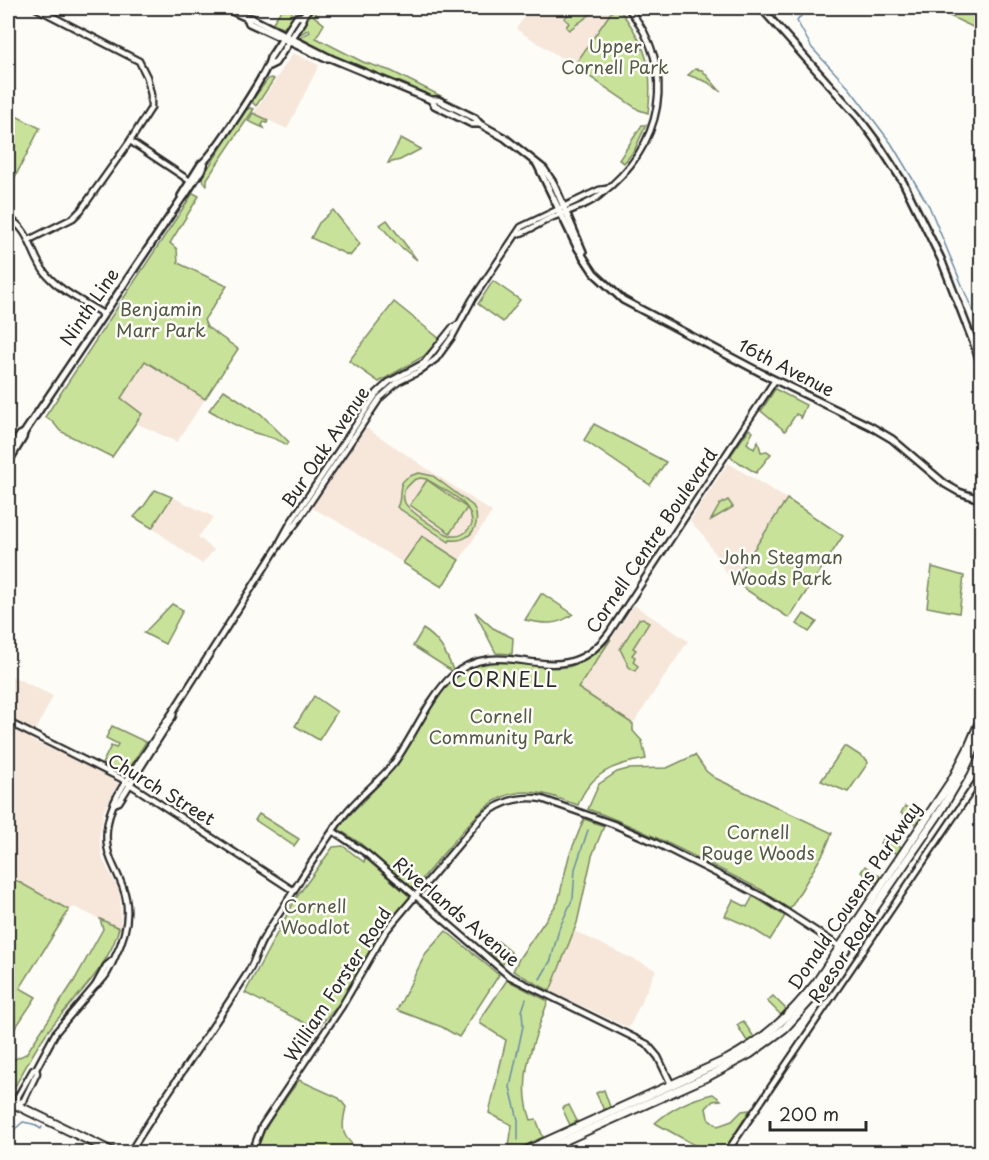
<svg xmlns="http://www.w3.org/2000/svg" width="989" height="1160" font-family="'Playpen Sans',sans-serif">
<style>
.built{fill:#f6e7da}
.green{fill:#c8e399;stroke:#7a8762;stroke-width:1.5;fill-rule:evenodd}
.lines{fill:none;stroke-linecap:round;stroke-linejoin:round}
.stream{stroke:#6b8ba4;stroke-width:1.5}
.tertiary-casing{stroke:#2b2b2b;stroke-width:9}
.secondary-casing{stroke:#2b2b2b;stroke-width:10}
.primary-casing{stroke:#2b2b2b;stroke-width:11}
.tertiary{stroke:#fdfcf7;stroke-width:4.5}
.secondary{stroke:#fdfcf7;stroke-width:5}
.primary{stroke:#fdfcf7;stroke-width:7}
.labels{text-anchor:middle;stroke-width:5;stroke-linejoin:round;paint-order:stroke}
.park-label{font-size:18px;fill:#525946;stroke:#fdfcf7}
.street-label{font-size:18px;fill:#2b2b2b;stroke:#fdfcf7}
.neighbourhood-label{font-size:20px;letter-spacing:1.5px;fill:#2b2b2b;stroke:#fdfcf7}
</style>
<rect width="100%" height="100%" fill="#fdfcf7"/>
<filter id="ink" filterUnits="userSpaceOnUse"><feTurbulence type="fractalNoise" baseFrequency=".0167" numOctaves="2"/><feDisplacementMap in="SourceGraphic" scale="12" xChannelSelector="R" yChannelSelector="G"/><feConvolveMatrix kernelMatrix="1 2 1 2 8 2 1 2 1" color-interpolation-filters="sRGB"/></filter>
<g filter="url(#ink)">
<!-- built -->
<g class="built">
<path d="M530 8H614L574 66 516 29Z"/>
<path d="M293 53 319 65 287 129 254 113Z"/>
<path d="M146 360 205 399 177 442 138 424 134 426 142 414 121 398Z"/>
<path d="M365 427 492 512 441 587 335 520 312 508Z"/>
<path d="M728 463 787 499 733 581 725 571 704 536 690 521Z"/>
<path d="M172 497 214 517 198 537 214 550 202 564 152 528Z"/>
<path d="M634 605 688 641 633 724 578 688Z"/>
<path d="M8 674 53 696 31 740 92 767 119 784 104 810 99 837 103 860 120 892 121 929 74 907 69 910 8 876Z"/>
<path d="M574 931 656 970 629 1028 550 991Z"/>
</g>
<!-- green -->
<g class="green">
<path d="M315 8H320L314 16 324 24 316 38 363 62 391 71 453 102 450 104 403 83 341 61 302 39 300 37 310 32 309 29 299 35 300 30Z"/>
<path d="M578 8H599L569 30 566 27 569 23 564 18Z"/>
<path d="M614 8H618C646 43 654 68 648 113L639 110 574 66Z"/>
<path d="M933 8H981V31Z"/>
<path d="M282 9 292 11V16L283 29 273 22Z"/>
<path d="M695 69 702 70 721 92 707 82 688 75Z"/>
<path d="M271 78 274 79 256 106 253 103V99L268 79Z"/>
<path d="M250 108 254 109 207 179V185L204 182 202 177 246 110Z"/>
<path d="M8 112 40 128 8 191Z"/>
<path d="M253 113 268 120 267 123 264 122 262 125 264 128 248 121Z"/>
<path d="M642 125H646L634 151 624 163 619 160Z"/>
<path d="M401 138 421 149 400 160 388 163Z"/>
<path d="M193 193 199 196 170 243 177 249 178 263 227 286 204 320 207 327 238 349 205 399 145 361 121 398 142 414 112 457 60 431 53 422 45 417Z"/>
<path d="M333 210 360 244 350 256 311 238 319 223Z"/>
<path d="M387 220 417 260 395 242 380 225Z"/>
<path d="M493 281 520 300 503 322 478 304Z"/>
<path d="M394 302 440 339 424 356 379 382 349 361Z"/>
<path d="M775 389 806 405 800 419V416L796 414 785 431 761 411Z"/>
<path d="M224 390 261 414 289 442 287 445C273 436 266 437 252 432 236 427 223 418 209 410Z"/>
<path d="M594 424 666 462 650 485 584 440Z"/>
<path d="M749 429 753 432 747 443 754 449 758 441 761 452 767 451 771 454 756 473 732 458 731 455Z"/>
<path d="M419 473 433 476 473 506C483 523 471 543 450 540L449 542 397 507C405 493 391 480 419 473ZM420 478 426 479C443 490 473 501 472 524 468 531 462 537 453 536 444 535 409 511 405 503 403 498 403 494 405 489L414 480Z"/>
<path d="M427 480 467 508 450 533 410 505Z"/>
<path d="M155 490 172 497 152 528 134 517 144 506Z"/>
<path d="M787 499 843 536 789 618 733 581Z"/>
<path d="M728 500 733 507 711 520 720 504Z"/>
<path d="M422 536 459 560 442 587 403 563Z"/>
<path d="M932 567 964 576 959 613 927 607Z"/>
<path d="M541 594H543L573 614C558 626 543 624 525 620Z"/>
<path d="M172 604 183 610 165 644 144 633Z"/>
<path d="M475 612 493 628 513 638 512 654 496 653Z"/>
<path d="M804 614 817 622 809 632 797 624Z"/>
<path d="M643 618 649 623 633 648 636 650 632 655 635 657 633 662 638 666 635 671 629 667 620 649 639 619Z"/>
<path d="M423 629C439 639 446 652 453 670L452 671 413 646Z"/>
<path d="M611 639 578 688 633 724V731L642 741 646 759C614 764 590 773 578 805 562 800 546 792 529 792 492 791 471 821 449 847 437 861 425 875 414 889L360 843 338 829C353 809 371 794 388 775 416 744 438 676 478 663 509 653 548 675 574 665 588 660 600 649 611 639Z"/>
<path d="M314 696 337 712 319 740 295 726Z"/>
<path d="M112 726 146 742 125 775 102 764 111 746 116 748 118 744 106 738Z"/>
<path d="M844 747H847L867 760 868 763 848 792 821 781Z"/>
<path d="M695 755 706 771 715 778 832 833 824 852 790 909C779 904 771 895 760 889 703 861 647 830 588 809L599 784 617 772 628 769 667 768Z"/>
<path d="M905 806 923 818 918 825 901 813Z"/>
<path d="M259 814 299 839 294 846 255 820Z"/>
<path d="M584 819 604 826 592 856 577 923 550 991 513 971 520 957 558 902 569 856Z"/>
<path d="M885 836 901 847 897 854 880 843Z"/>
<path d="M343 846 364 862 365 858 410 897 378 936 342 1000 317 1029 245 993 296 898 333 847Z"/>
<path d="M865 866 881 877 877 883 861 872Z"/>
<path d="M8 876 69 910 20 988 36 997 8 1039Z"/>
<path d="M753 896 785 916 770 940 748 926 725 916 733 900 747 907Z"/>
<path d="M100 919 119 928C108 970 73 998 48 1031 34 1050 23 1072 12 1092L8 1090V1059L11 1061 26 1054 74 981 103 929Z"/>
<path d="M446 931 499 975 459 1037 442 1027 397 1010 426 953Z"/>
<path d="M498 941 511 952 504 963 502 964 489 952Z"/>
<path d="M507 980 548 1001C534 1040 516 1079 531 1120L536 1119 543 1137 513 1152 509 1147 512 1125 489 1113 506 1040 481 1024 480 1020Z"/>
<path d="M773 996 786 1009 781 1015 767 1001Z"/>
<path d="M743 1021 754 1037 747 1041 737 1025Z"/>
<path d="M299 1080 339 1098 346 1107C340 1131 342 1137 361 1152H257C262 1126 284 1102 299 1080Z"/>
<path d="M604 1090 610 1107 604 1110 596 1093Z"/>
<path d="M713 1094 721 1100 713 1101 706 1108 708 1118 718 1126 732 1121 742 1111 750 1110 723 1152H707L655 1123C672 1108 690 1099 713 1094Z"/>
<path d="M569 1105 577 1121 570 1125 562 1108Z"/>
</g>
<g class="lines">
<!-- stream -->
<g class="stream">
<path d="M807 8 797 21 812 48 850 89 891 143 929 206 982 333"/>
<path d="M540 979 551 960 559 929 573 898 575 869 588 830"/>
<path d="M8 1135 23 1122 33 1124 41 1129 42 1127"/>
<path d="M518 1140V1120L510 1087 523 1026 522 1011 526 999"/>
</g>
<!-- tertiary casing -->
<g class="tertiary-casing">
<g id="tertiary">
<path d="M130 141 190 181"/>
<path d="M8 218C31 229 31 256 46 274 60 291 84 302 103 314"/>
<path d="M518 234C528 232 541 222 551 218 567 211 587 206 600 195 663 146 679 72 628 8"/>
<path d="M29 240 73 218 81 210 130 141 151 108V95L147 77 139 61 36 8"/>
<path d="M280 542 291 522 377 393 389 382 424 363 452 328 457 325"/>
<path d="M8 722 122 779 294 891"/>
<path d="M114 804 119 802 173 716 174 710"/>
<path d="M333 831 367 854 509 976 647 1044 658 1057 672 1086"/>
<path d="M95 986C106 979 110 968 115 957 124 939 130 920 126 899 124 885 116 873 111 860 101 835 109 808 123 786L174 710 279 545 297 522 380 398 398 382 418 372 436 359 452 337 472 300 521 227 599 190 606 189"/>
<path d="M17 1105 18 1096 33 1070 36 1069 56 1032 95 986 106 966 113 960"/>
<path d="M17 1105 24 1100 37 1073 36 1069"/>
<path d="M130 1152C167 1092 209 1034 247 974 254 964 256 952 262 941 271 925 282 910 291 895 307 869 323 844 341 819 356 798 378 783 394 763 413 737 429 697 452 676 505 629 559 700 609 633L775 380"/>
<path d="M252 1152 262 1126 342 1006 385 932 481 818C499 802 519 795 542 799L613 824 652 841 765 898 842 948"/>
<path d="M727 1152 982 775"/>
</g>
</g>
<!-- secondary casing -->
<g class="secondary-casing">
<g id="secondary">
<path d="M225 8 247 18H251L330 58 431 100H438L475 118 480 124"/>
<path d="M761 8 859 118 877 142 903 182 941 259 977 352 982 370"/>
<path d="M247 18 249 23 324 58H330"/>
<path d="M269 66 275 63 303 21V16L309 8"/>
<path d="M431 100 434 105 472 124H480L505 138 544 169 554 184 583 252"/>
<path d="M537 164 577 247 594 273 623 300 769 377 870 426 892 439 945 484 959 492 982 500"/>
<path d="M181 196 201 164C212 157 268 72 270 58L297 17 303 16"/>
<path d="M8 453 20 435 24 433 182 198 184 197 204 166V163"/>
<path d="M8 463 23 438 24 433"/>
</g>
</g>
<!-- primary casing -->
<g class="primary-casing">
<g id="primary">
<path d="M977 352 982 356"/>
<path d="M8 1101 113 1152"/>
<path d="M523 1152 726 1060C764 1040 789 1017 816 983L952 780 968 749 982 716"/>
<path d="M539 1152 711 1075 750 1054 785 1028 815 995 940 812 964 771 982 733"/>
</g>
</g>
<!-- tertiary -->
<use href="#tertiary" class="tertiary"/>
<!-- secondary -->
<use href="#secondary" class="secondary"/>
<!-- primary -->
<use href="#primary" class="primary"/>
</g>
</g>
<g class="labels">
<!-- park labels -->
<g class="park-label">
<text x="615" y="53">Upper<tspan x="615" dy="21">Cornell Park</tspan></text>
<text x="161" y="316">Benjamin<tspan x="161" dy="21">Marr Park</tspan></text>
<text x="781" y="564">John Stegman<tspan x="781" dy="21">Woods Park</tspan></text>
<text x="501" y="723">Cornell<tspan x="501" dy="21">Community Park</tspan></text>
<text x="758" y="839">Cornell<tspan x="758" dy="21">Rouge Woods</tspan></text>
<text x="315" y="913">Cornell<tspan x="315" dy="21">Woodlot</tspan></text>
</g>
<!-- street labels -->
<g class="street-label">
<text transform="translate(90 307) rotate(-56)" y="6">Ninth Line</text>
<text transform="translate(786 368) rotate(27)" y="6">16th Avenue</text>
<text transform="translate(326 447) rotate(-56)" y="6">Bur Oak Avenue</text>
<text transform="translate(652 541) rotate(-56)" y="6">Cornell Centre Boulevard</text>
<text transform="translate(161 790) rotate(31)" y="6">Church Street</text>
<text transform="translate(855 896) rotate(-56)" y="6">Donald Cousens Parkway</text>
<text transform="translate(456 912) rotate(40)" y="6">Riverlands Avenue</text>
<text transform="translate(843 957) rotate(-56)" y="6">Reesor Road</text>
<text transform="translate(338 985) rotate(-57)" y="6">William Forster Road</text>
</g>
<!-- neighbourhood labels -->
<g class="neighbourhood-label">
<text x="505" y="687">CORNELL</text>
</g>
</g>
<!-- margin -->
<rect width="989" height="1160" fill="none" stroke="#fdfcf7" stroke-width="30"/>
<rect x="15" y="15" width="959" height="1130" fill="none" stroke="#2b2b2b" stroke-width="2" filter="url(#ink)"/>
<!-- scale -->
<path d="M770 1121v9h96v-9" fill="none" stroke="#2b2b2b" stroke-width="3"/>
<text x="779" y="1121" font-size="18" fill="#2b2b2b" stroke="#fdfcf7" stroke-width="4.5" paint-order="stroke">200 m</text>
</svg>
